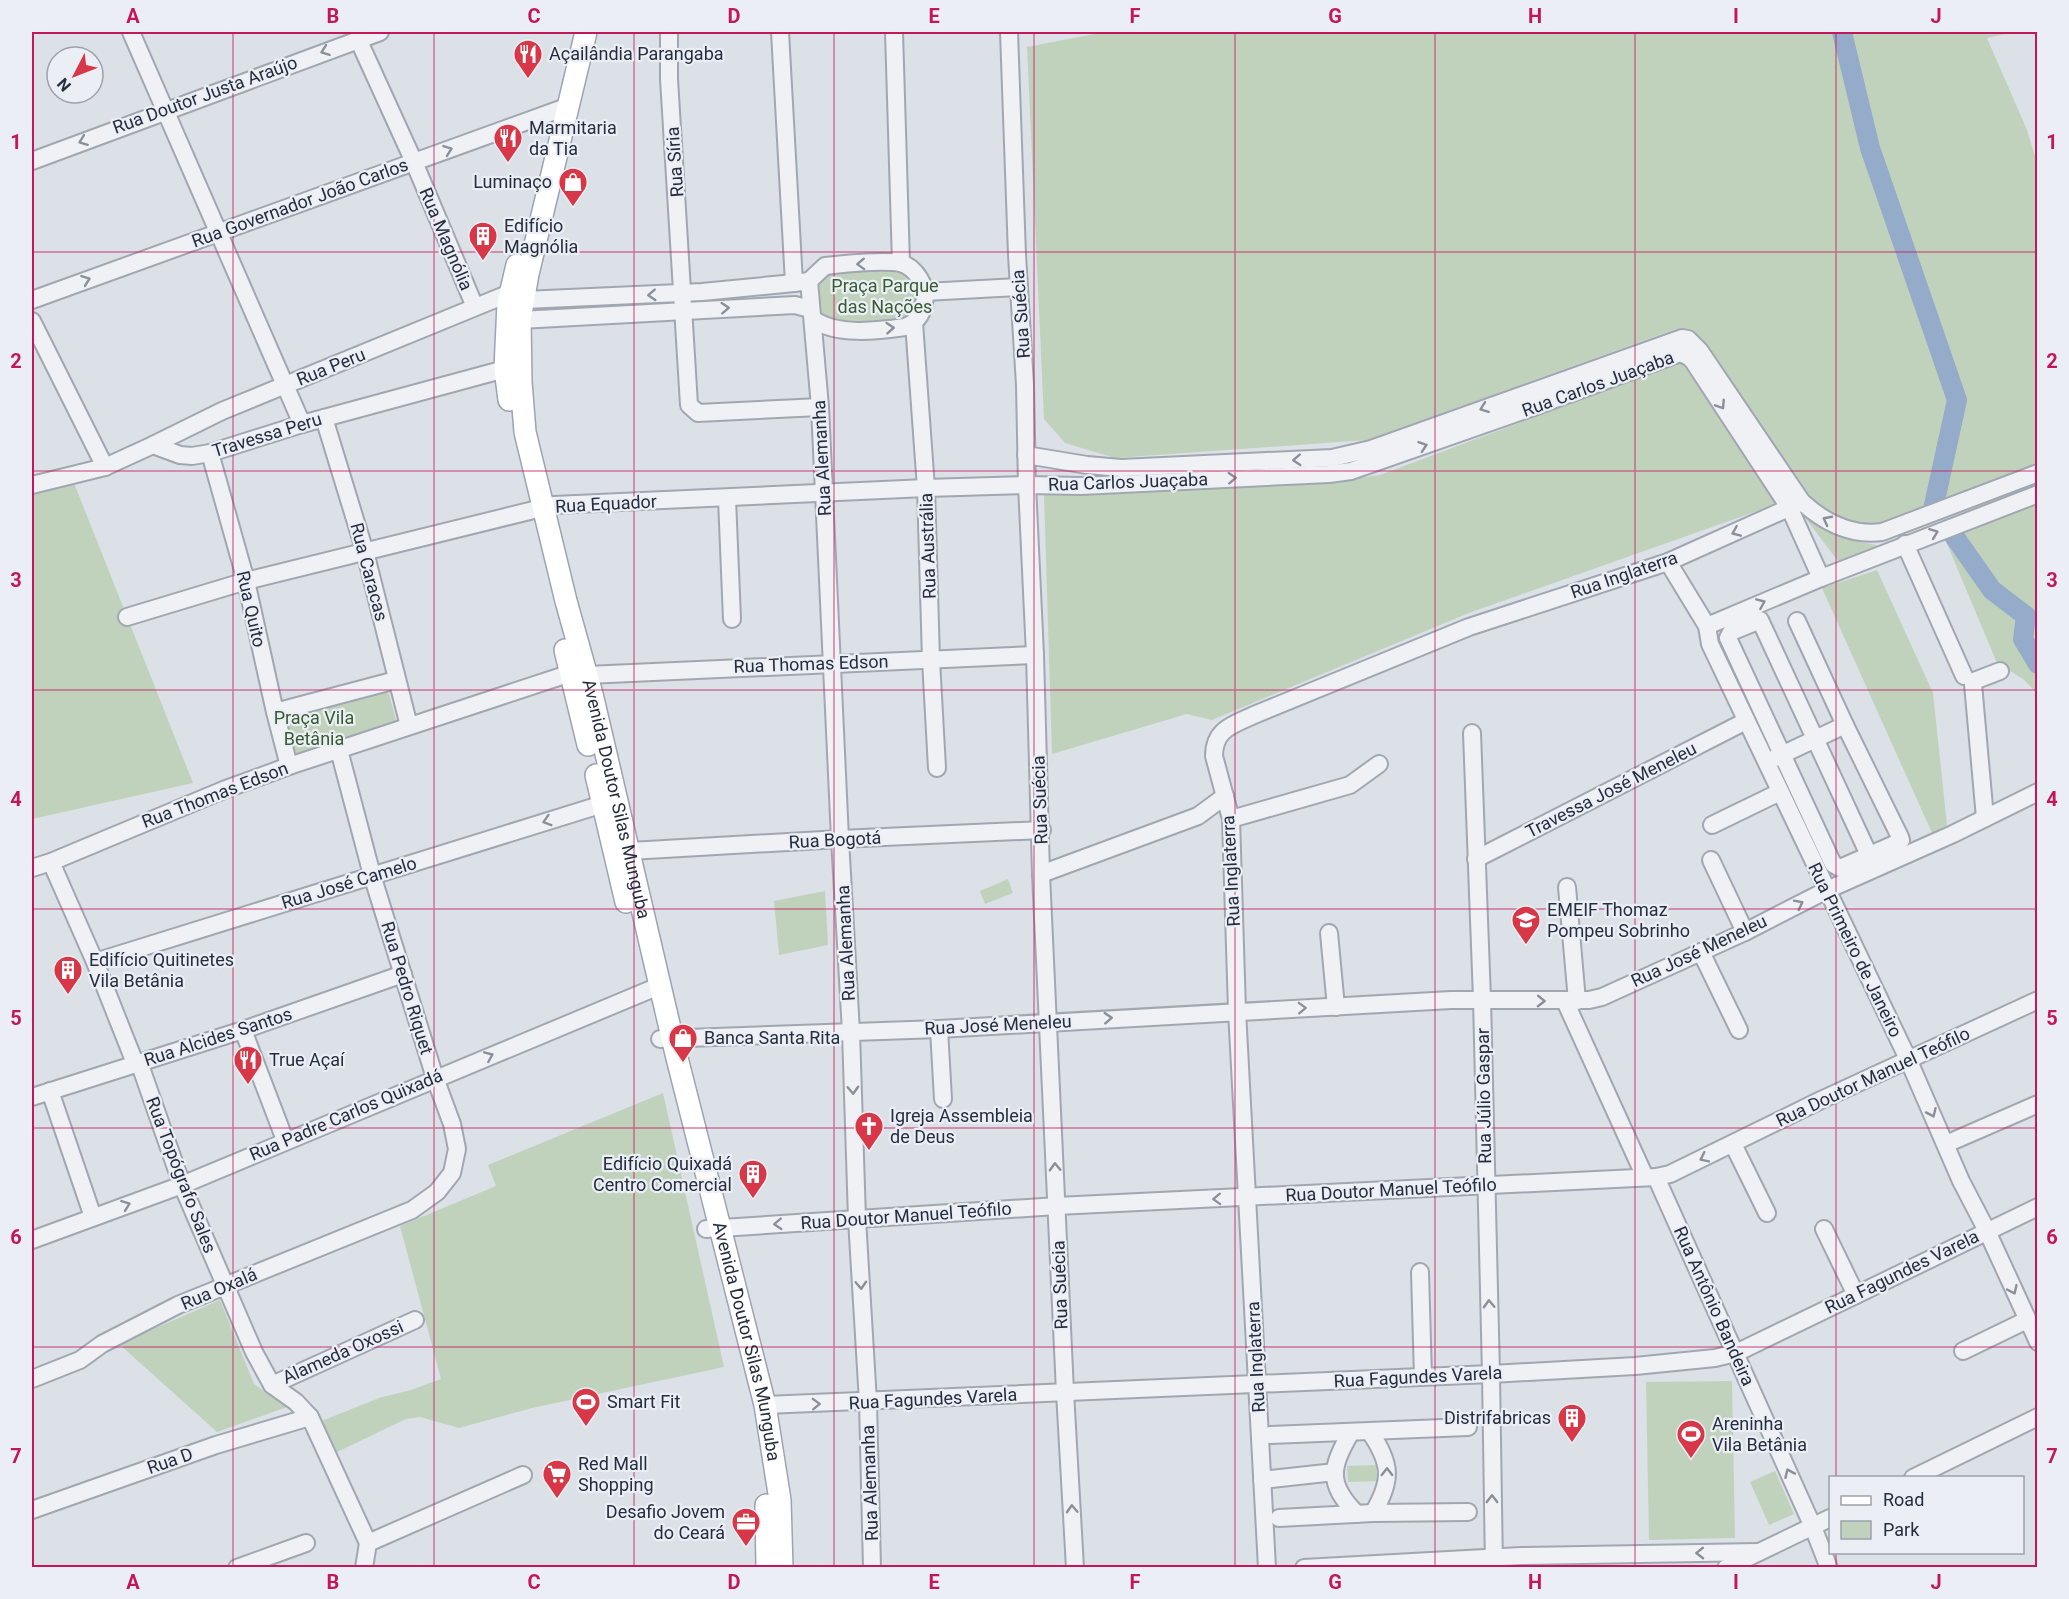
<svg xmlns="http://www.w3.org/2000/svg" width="2069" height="1599" font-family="Roboto,sans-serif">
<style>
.green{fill:#c1d2bc}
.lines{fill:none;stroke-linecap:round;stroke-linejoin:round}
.river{stroke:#94acca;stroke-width:20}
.minor-casing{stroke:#a1a7b1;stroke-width:20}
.major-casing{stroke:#9ba3b4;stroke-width:24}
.minor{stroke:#eff1f5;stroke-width:16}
.major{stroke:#fff;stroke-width:21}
.oneway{stroke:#8a8f9a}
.grid{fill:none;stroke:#c2185b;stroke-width:1.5;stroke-opacity:0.55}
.labels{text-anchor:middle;stroke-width:4.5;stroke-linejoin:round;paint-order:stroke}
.poi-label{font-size:18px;fill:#252d3f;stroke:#ebeff5;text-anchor:start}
.street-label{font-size:18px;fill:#252d3f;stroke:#ebeff5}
.park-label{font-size:18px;fill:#375b31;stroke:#ebeff5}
.neatline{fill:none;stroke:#c2185b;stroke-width:2}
.grid-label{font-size:20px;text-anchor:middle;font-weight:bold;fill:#c2185b}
</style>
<rect width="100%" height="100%" fill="#dce0e7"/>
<!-- green -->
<g class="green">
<path d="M1105 32H2014L1987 38 2027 130 2037 163V464L1876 526 1843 520 1826 511 1810 497 1707 346 1688 329H1676L1367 440 1115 458 1065 443 1044 419 1027 47Z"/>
<path d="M889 269 904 276 911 285 915 295 916 304 907 318 901 322 830 324 816 310C816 305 814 297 815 291 823 263 866 270 889 269Z"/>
<path d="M1684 361 1780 503 1469 613 1212 720 1187 714 1052 754 1044 494 1312 484 1380 475Z"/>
<path d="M74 483 193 783 32 819V493Z"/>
<path d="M2037 502V693L2023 679 1997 663 1945 539Z"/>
<path d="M1800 511C1815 525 1834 536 1855 541 1863 543 1871 543 1878 546L1838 561Z"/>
<path d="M1877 570 1933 693 1947 825 1932 833 1822 588Z"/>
<path d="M381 689 389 694 396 720 392 726 301 756 294 752 284 719 288 713Z"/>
<path d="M1008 879 1013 893 985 904 980 891Z"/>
<path d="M825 891 828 945 779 955 774 901Z"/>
<path d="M663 1093 724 1367 532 1408 459 1428 420 1417 406 1419 335 1453 319 1422 379 1398 411 1390 441 1379 400 1226 496 1186 488 1165Z"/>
<path d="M220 1300 254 1384 287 1407 217 1432 119 1344Z"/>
<path d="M1732 1381 1735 1538 1649 1540 1646 1382Z"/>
<path d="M1376 1465 1377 1481 1348 1482 1347 1466Z"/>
<path d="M1775 1471 1794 1514 1769 1525 1750 1482Z"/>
</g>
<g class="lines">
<!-- river -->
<g class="river">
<path d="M1842 32 1870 148 1957 400 1934 505"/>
<path d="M1954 536 1992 590 2026 616 2023 639 2038 664"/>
</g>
<!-- minor casing -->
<g class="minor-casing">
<g id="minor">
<path d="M131 32 302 424"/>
<path d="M669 32V79L689 405 698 413 820 407"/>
<path d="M780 32 794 283"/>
<path d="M894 32 901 263"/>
<path d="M1009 32 1017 255 1025 385 1027 485 1035 655 1041 874 1065 1392 1075 1568"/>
<path d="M358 39 414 162 475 307"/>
<path d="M32 161 380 32"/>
<path d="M809 281 820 407 840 839 851 1032 857 1219 868 1402 872 1568"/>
<path d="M925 292 1019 287"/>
<path d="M32 300 569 106"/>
<path d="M524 300 702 292 794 283 809 281 825 266C843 264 883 260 900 263 916 267 928 287 924 303 922 315 916 323 905 327 877 331 836 336 813 319"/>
<path d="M520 320 795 305 810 309"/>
<path d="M32 321 105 467"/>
<path d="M914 323 926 488 931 660 937 768"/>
<path d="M324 418 365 552 409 726"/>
<path d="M153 445 222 411 510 293"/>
<path d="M210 453 246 581 275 712 289 766"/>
<path d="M1026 455 1087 465 1121 468 1332 458 1371 449 1682 338 1688 339 1700 351 1802 502C1825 523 1851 536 1882 532L2038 473"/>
<path d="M32 485 105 467 153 445 180 455 192 456 210 453 302 424 505 369"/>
<path d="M727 499 732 619"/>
<path d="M1905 544 1964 676"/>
<path d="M1668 562 1707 626 1710 644 1908 1059 1961 1181 1987 1231 2038 1342"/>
<path d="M127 617 246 581 554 505 926 488 1027 485 1081 486 1329 474 1351 471 1531 408 1680 353 1689 357 1693 361 1790 509 1821 578"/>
<path d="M1797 621 1845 725 1900 837 1901 840 1897 843 1840 868 1833 864 1728 638 1731 632 1760 620 1869 855"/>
<path d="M1707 626 1821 578 2038 494"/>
<path d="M587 675 1035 655"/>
<path d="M275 712 396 680"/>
<path d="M1472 733 1482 999 1491 1374 1494 1568"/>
<path d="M1775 758 1845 725"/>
<path d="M1985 818 1973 684 1974 681 2000 671"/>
<path d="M1231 819 1350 785 1379 764"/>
<path d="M1712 825 1780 792"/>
<path d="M630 851 840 839 1042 830"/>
<path d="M1476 859 1746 721"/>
<path d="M1711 860 1745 932"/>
<path d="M51 862 95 962 135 1063"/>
<path d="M32 868 51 862 226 789 289 766 571 673"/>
<path d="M1041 874 1198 816 1225 796"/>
<path d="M1567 887 1577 1001"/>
<path d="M1329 933 1336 1007"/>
<path d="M1701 952 1739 1030"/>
<path d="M95 962 603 804"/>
<path d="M1565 1001 1645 1177"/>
<path d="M939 1029 943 1099"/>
<path d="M243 1030 285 1140"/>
<path d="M660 1039 939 1029 1451 1000H1589L1602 997 1745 932 1827 890 1953 834 2038 792"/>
<path d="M139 1062 182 1185 254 1352 272 1385 296 1402 310 1417 368 1543"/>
<path d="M50 1091 93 1217"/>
<path d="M32 1097 243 1030 403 974"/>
<path d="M1733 1144 1767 1213"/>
<path d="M1946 1144 2038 1104"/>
<path d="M1656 1177 1813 1527 1829 1568"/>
<path d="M706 1229 1057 1206 1656 1177 1670 1174 1821 1100 2038 1000"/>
<path d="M1824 1229 1856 1295"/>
<path d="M32 1240 182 1185 659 986"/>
<path d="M1420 1272 1423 1377"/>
<path d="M1963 1351 2027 1320"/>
<path d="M32 1379 80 1360 102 1344 178 1305 412 1210 437 1192 452 1173 457 1149 452 1124 435 1078 372 875 339 750"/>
<path d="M272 1385 415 1320"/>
<path d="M765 1405 1491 1374 1635 1366 1715 1358 1736 1353 2038 1207"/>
<path d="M1351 1432C1331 1467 1326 1483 1357 1514"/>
<path d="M1370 1432C1391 1463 1393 1480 1373 1513"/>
<path d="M1270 1435 1468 1427"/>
<path d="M1913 1478 2038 1417"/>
<path d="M1262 1480 1335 1472"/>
<path d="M32 1510 216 1445 310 1417"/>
<path d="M1279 1518 1373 1513 1468 1512"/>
<path d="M368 1543 523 1475"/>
<path d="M237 1568 306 1543"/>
<path d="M364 1568 368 1543"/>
<path d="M1267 1568 1237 1011 1231 819 1214 756C1214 729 1233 725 1254 715L1469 627 1668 562 1802 502"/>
<path d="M1304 1568 1521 1556 1759 1552"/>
<path d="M1726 1568 1830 1518"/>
</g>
</g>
<!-- major casing -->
<g class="major-casing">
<g id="major">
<path id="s1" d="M586 32 528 274 520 320 521 382 525 432 566 601 592 694 676 1054 765 1405 780 1500 782 1568"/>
<path d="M509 400 505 369 508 303 517 265"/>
<path d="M565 650 588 745"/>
<path d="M596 775 626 902"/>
<path d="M766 1505 767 1568"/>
</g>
</g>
<!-- minor -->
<use href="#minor" class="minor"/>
<!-- major -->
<use href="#major" class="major"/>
</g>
<!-- one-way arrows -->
<defs><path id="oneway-chevron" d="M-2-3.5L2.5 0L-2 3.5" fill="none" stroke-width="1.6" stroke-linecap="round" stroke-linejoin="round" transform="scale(1.5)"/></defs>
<g class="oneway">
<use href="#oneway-chevron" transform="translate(325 51) rotate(160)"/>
<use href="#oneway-chevron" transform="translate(83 141) rotate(159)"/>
<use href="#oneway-chevron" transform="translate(448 150) rotate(-20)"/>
<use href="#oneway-chevron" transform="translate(861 264) rotate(178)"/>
<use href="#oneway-chevron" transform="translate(86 280) rotate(-20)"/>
<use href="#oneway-chevron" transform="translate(652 295) rotate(177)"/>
<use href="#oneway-chevron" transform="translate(725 308) rotate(-3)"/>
<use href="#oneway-chevron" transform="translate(890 328) rotate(-4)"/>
<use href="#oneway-chevron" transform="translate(1721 405) rotate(57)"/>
<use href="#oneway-chevron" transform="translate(1484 408) rotate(160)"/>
<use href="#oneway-chevron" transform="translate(1423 446) rotate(-19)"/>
<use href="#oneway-chevron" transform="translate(1297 460) rotate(177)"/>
<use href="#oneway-chevron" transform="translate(1232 478) rotate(-3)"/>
<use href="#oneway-chevron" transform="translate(1827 520) rotate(-152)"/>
<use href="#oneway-chevron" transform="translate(1736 532) rotate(157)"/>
<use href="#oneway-chevron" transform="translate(1934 533) rotate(-21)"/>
<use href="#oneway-chevron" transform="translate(1761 603) rotate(-23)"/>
<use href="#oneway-chevron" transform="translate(547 821) rotate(163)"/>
<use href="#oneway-chevron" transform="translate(1799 904) rotate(-27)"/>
<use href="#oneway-chevron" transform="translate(1541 1001) rotate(1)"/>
<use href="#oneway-chevron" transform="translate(1302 1008) rotate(-2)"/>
<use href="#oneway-chevron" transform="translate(1108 1018) rotate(-3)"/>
<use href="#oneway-chevron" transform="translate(489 1056) rotate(-23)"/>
<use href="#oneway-chevron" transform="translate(853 1090) rotate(88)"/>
<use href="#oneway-chevron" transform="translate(1932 1113) rotate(66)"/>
<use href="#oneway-chevron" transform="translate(1704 1158) rotate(154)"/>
<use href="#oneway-chevron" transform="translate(1055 1167) rotate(-92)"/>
<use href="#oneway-chevron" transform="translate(1217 1199) rotate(178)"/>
<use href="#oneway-chevron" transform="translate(126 1205) rotate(-20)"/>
<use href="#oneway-chevron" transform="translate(778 1224) rotate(177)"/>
<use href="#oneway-chevron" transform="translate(861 1285) rotate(87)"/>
<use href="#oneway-chevron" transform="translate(2013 1290) rotate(65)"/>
<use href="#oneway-chevron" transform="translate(1489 1304) rotate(-92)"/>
<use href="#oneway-chevron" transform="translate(816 1404) rotate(-2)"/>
<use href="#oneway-chevron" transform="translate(1387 1472) rotate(-89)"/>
<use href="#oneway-chevron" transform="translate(1789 1473) rotate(-114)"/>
<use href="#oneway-chevron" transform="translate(1492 1499) rotate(-90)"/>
<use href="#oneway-chevron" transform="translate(1072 1509) rotate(-93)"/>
<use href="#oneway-chevron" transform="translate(1700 1553) rotate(179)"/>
</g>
<!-- grid -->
<path class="grid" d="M233 32V1568M434 32V1568M634 32V1568M834 32V1568M1034 32V1568M1235 32V1568M1435 32V1568M1635 32V1568M1836 32V1478M32 252H2038M32 471H2038M32 690H2038M32 909H2038M32 1128H2038M32 1347H2038M1836 1552V1568"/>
<!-- icons -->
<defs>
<g id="restaurant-pin" transform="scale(1.5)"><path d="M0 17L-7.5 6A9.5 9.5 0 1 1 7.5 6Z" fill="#d73747" stroke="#ebeff5"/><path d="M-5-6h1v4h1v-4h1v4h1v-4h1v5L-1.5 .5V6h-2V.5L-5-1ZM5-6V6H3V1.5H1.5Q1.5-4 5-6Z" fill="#fff"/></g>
<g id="shop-pin" transform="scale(1.5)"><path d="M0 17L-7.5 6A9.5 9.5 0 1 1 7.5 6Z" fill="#d73747" stroke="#ebeff5"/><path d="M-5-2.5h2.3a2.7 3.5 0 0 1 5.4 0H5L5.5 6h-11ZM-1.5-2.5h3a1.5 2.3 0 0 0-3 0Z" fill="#fff"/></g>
<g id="building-pin" transform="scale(1.5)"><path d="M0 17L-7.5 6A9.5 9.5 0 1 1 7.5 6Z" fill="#d73747" stroke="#ebeff5"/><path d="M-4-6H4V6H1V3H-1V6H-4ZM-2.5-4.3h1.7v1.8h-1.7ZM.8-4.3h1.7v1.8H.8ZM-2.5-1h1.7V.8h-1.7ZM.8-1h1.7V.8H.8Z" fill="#fff"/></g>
<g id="school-pin" transform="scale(1.5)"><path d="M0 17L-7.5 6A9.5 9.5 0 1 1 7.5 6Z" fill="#d73747" stroke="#ebeff5"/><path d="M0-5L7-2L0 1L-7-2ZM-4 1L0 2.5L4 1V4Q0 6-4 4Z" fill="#fff"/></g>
<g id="church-pin" transform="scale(1.5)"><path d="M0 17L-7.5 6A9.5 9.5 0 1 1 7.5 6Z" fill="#d73747" stroke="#ebeff5"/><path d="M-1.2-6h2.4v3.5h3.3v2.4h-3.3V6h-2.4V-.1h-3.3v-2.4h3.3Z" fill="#fff"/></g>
<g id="stadium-pin" transform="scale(1.5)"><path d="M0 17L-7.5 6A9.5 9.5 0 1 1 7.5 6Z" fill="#d73747" stroke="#ebeff5"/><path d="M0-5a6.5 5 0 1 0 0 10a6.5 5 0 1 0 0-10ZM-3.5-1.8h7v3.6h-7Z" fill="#fff"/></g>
<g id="supermarket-pin" transform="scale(1.5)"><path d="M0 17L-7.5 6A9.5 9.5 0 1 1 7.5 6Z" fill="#d73747" stroke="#ebeff5"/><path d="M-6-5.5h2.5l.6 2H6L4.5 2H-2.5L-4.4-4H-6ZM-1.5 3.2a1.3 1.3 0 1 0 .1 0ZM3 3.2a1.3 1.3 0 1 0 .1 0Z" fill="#fff"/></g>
<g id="office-pin" transform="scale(1.5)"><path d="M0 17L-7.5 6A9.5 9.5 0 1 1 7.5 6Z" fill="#d73747" stroke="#ebeff5"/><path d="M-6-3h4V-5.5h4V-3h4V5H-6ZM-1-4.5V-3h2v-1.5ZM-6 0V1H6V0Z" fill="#fff"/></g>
</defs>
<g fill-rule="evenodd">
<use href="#restaurant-pin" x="528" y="54"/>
<use href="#restaurant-pin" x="508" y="138"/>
<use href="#shop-pin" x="573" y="182"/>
<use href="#building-pin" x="483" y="236"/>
<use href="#school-pin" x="1526" y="920"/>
<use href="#building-pin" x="68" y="970"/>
<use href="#shop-pin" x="683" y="1038"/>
<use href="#restaurant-pin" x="248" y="1060"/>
<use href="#church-pin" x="869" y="1126"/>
<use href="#building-pin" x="753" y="1174"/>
<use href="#stadium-pin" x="586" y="1402"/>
<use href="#building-pin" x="1572" y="1418"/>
<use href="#stadium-pin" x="1691" y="1434"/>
<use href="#supermarket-pin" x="557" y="1474"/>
<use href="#office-pin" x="746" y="1522"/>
</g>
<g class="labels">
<!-- poi labels -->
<g class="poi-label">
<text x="549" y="60">Açailândia Parangaba</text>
<text x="529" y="134">Marmitaria<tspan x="529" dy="21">da Tia</tspan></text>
<text x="552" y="188" text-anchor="end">Luminaço</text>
<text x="504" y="232">Edifício<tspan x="504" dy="21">Magnólia</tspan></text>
<text x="1547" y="916">EMEIF Thomaz<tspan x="1547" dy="21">Pompeu Sobrinho</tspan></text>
<text x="89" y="966">Edifício Quitinetes<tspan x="89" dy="21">Vila Betânia</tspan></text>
<text x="704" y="1044">Banca Santa Rita</text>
<text x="269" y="1066">True Açaí</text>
<text x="890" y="1122">Igreja Assembleia<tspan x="890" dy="21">de Deus</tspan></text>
<text x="732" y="1170" text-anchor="end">Edifício Quixadá<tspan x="732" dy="21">Centro Comercial</tspan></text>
<text x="607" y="1408">Smart Fit</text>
<text x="1551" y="1424" text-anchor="end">Distrifabricas</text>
<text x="1712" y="1430">Areninha<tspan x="1712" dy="21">Vila Betânia</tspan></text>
<text x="578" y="1470">Red Mall<tspan x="578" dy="21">Shopping</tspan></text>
<text x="725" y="1518" text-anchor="end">Desafio Jovem<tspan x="725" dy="21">do Ceará</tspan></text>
</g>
<!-- street labels -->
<g class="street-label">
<text transform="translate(205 95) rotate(-20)" y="6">Rua Doutor Justa Araújo</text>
<text transform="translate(675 162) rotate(-94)" y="6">Rua Síria</text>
<text transform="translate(300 203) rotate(-20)" y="6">Rua Governador João Carlos</text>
<text transform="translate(446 239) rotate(67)" y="6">Rua Magnólia</text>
<text transform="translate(1021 314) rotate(-94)" y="6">Rua Suécia</text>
<text transform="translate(331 367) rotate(-22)" y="6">Rua Peru</text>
<text transform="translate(1598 384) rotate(-20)" y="6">Rua Carlos Juaçaba</text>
<text transform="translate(267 435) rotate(-17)" y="6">Travessa Peru</text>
<text transform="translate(822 458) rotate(-93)" y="6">Rua Alemanha</text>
<text transform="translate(1128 482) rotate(-2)" y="6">Rua Carlos Juaçaba</text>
<text transform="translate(606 504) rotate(-3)" y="6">Rua Equador</text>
<text transform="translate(928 546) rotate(-92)" y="6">Rua Austrália</text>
<text transform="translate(369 572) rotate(75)" y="6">Rua Caracas</text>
<text transform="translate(1624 575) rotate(-19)" y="6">Rua Inglaterra</text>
<text transform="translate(251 609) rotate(77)" y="6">Rua Quito</text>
<text transform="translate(811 664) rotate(-2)" y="6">Rua Thomas Edson</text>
<text transform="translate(1611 790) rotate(-27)" y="6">Travessa José Meneleu</text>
<text transform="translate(215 795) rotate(-21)" y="6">Rua Thomas Edson</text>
<text dy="6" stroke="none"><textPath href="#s1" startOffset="786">Avenida Doutor Silas Munguba</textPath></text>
<text transform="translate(1040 800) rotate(-92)" y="6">Rua Suécia</text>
<text transform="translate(835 840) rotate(-3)" y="6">Rua Bogotá</text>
<text transform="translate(1231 871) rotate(-93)" y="6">Rua Inglaterra</text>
<text transform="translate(349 883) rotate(-17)" y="6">Rua José Camelo</text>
<text transform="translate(846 943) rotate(-93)" y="6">Rua Alemanha</text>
<text transform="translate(1855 950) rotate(64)" y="6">Rua Primeiro de Janeiro</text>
<text transform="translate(1699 951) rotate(-25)" y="6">Rua José Meneleu</text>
<text transform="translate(407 988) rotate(73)" y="6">Rua Pedro Riquet</text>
<text transform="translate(998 1025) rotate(-3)" y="6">Rua José Meneleu</text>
<text transform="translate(218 1037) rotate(-18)" y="6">Rua Alcides Santos</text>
<text transform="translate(1873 1077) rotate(-25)" y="6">Rua Doutor Manuel Teófilo</text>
<text transform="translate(1484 1096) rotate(-91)" y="6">Rua Júlio Gaspar</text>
<text transform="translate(346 1115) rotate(-23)" y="6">Rua Padre Carlos Quixadá</text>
<text transform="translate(181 1175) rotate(69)" y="6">Rua Topógrafo Sales</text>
<text transform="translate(1391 1190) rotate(-3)" y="6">Rua Doutor Manuel Teófilo</text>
<text transform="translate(906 1216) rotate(-4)" y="6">Rua Doutor Manuel Teófilo</text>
<text transform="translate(1902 1272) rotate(-26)" y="6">Rua Fagundes Varela</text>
<text transform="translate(1060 1285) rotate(-92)" y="6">Rua Suécia</text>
<text transform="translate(219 1289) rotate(-23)" y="6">Rua Oxalá</text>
<text transform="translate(1714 1306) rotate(66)" y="6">Rua Antônio Bandeira</text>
<text dy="6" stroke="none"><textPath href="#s1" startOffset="1344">Avenida Doutor Silas Munguba</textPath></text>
<text transform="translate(343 1352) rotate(-24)" y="6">Alameda Oxossi</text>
<text transform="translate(1256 1357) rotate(-93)" y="6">Rua Inglaterra</text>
<text transform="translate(1418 1377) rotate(-3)" y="6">Rua Fagundes Varela</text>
<text transform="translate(933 1399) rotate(-3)" y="6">Rua Fagundes Varela</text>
<text transform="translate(170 1461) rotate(-19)" y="6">Rua D</text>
<text transform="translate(870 1483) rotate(-92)" y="6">Rua Alemanha</text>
</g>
<!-- park labels -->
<g class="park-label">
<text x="885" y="292">Praça Parque<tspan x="885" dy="21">das Nações</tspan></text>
<text x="314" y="724">Praça Vila<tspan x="314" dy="21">Betânia</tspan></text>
</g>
</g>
<!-- border -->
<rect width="2069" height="1599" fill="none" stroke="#ebeff5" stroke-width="66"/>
<!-- legend -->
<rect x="1829" y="1476" width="195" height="78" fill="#ebeff5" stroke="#9ca1ac" stroke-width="1.5"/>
<rect x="1841" y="1496" width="30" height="9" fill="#ffffff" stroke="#9ca1ac" stroke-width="1.5"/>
<text x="1883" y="1506" font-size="18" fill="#252d3f">Road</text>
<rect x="1841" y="1521" width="30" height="18" fill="#c1d2bc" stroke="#9ca1ac" stroke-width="1.5"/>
<text x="1883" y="1536" font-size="18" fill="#252d3f">Park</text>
<!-- north arrow -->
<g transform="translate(75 75) rotate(228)"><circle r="28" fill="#ebeff5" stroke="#9ca1ac" stroke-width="1.5"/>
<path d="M0-4.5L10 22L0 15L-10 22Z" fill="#d73747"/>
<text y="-9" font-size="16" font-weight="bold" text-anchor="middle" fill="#252d3f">N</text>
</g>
<rect x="33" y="33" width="2003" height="1533" class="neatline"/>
<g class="grid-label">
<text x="133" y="23">A</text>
<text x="333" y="23">B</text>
<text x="534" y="23">C</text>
<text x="734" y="23">D</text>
<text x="934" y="23">E</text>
<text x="1135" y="23">F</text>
<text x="1335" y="23">G</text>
<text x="1535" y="23">H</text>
<text x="1736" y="23">I</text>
<text x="1936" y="23">J</text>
<text x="16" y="149">1</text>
<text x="2052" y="149">1</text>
<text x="16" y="368">2</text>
<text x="2052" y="368">2</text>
<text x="16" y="587">3</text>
<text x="2052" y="587">3</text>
<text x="16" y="806">4</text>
<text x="2052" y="806">4</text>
<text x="16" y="1025">5</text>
<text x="2052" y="1025">5</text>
<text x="16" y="1244">6</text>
<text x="2052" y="1244">6</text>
<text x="16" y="1463">7</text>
<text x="2052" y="1463">7</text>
<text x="133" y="1589">A</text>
<text x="333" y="1589">B</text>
<text x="534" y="1589">C</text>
<text x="734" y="1589">D</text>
<text x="934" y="1589">E</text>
<text x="1135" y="1589">F</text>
<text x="1335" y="1589">G</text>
<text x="1535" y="1589">H</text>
<text x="1736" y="1589">I</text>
<text x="1936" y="1589">J</text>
</g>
</svg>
